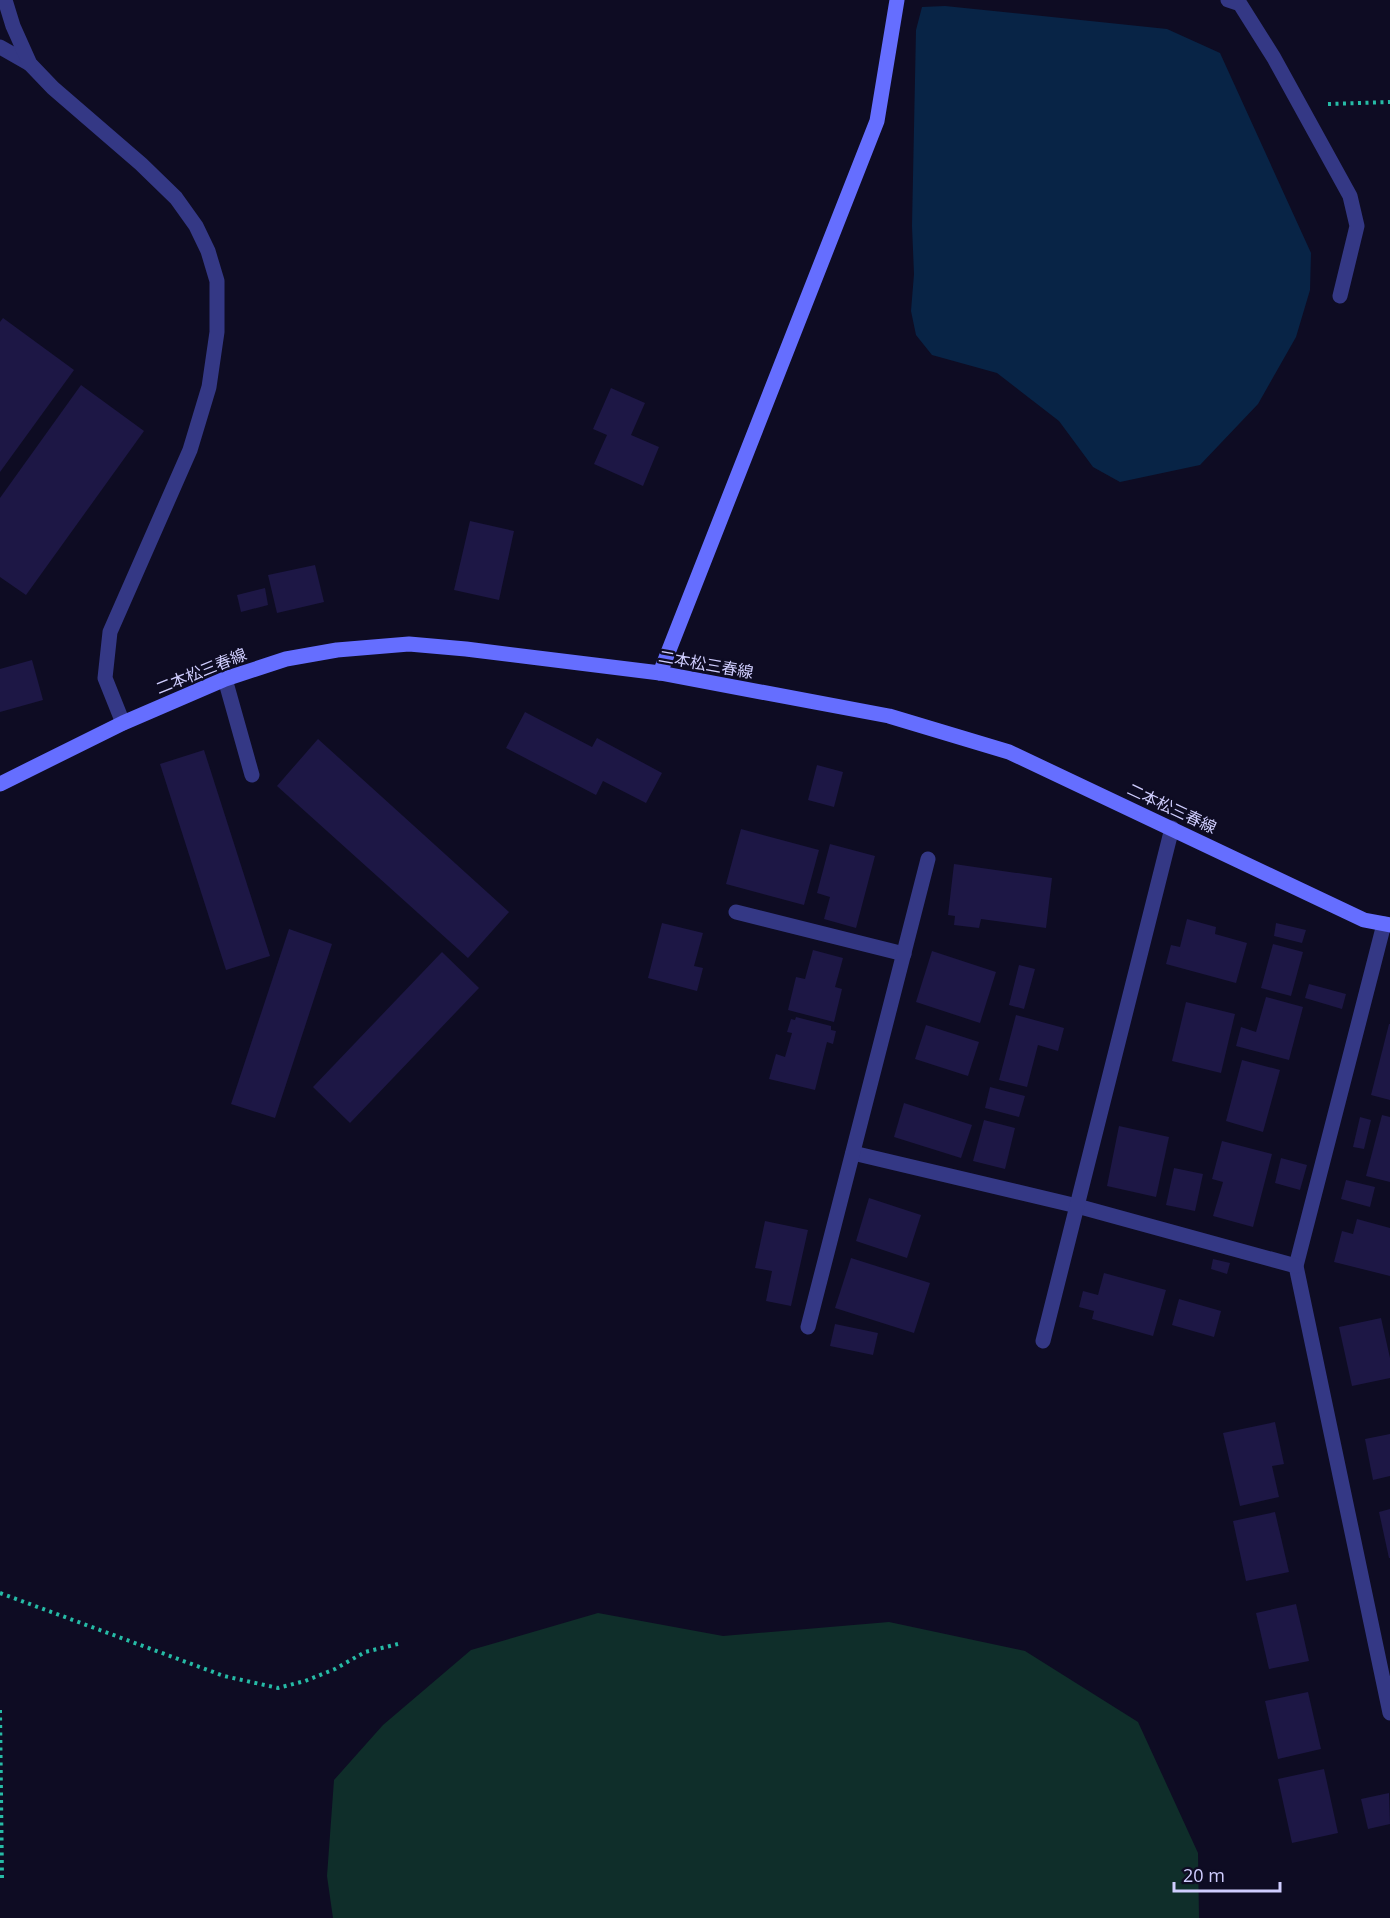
<svg xmlns="http://www.w3.org/2000/svg" width="1390" height="1918" font-family="'Open Sans','Noto Sans JP',sans-serif">
<style>
.green{fill:#0f2e2a}
.water{fill:#082446}
.building{fill:#1d1745}
.lines{fill:none;stroke-linecap:round;stroke-linejoin:round}
.path{stroke:#26bba6;stroke-width:4;stroke-dasharray:3 4.5;stroke-linecap:butt}
.lane{stroke:#343885;stroke-width:15}
.street{stroke:#343885;stroke-width:15}
.secondary{stroke:#656eff;stroke-width:15}
.labels{text-anchor:middle;stroke-width:4.5;stroke-linejoin:round;paint-order:stroke}
.street-label{font-size:16px;fill:#d0ceff;stroke:#0e0c23}
</style>
<rect width="100%" height="100%" fill="#0e0c23"/>
<!-- green -->
<path class="green" d="M598 1613 723 1636 889 1622 1025 1651 1138 1722 1198 1853 1199 1918H333L327 1876 334 1780 383 1725 471 1650Z"/>
<!-- water -->
<path class="water" d="M945 6 1167 29 1220 53 1311 253 1310 290 1296 337 1258 404 1200 465 1120 482 1093 467 1059 421 997 373 932 355 916 335 911 311 914 274 912 226 916 30 922 7Z"/>
<!-- building -->
<g class="building">
<path d="M3 318 74 370 0 472V322Z"/>
<path d="M81 385 144 431 26 595 0 577V498Z"/>
<path d="M611 388 645 403 631 435 659 447 643 486 594 464 607 435 593 429Z"/>
<path d="M470 521 514 531 499 600 454 590Z"/>
<path d="M315 565 324 602 277 613 268 575Z"/>
<path d="M265 588 268 605 241 612 237 595Z"/>
<path d="M32 660 43 700 0 712V669Z"/>
<path d="M525 712 592 747 597 738 662 773 646 803 603 781 596 795 506 748Z"/>
<path d="M318 739 509 912 468 958 277 786Z"/>
<path d="M204 750 270 956 226 970 160 764Z"/>
<path d="M817 765 843 772 834 807 808 800Z"/>
<path d="M741 829 819 850 804 905 726 884Z"/>
<path d="M830 844 875 856 856 928 824 919 830 897 817 893Z"/>
<path d="M954 864 1052 878 1046 928 981 919 979 928 954 925 955 916 948 915Z"/>
<path d="M1187 919 1216 927 1215 934 1247 943 1236 983 1166 964 1171 945 1180 947Z"/>
<path d="M662 923 703 933 694 966 703 968 697 991 648 978Z"/>
<path d="M1276 923 1306 930 1302 943 1274 936Z"/>
<path d="M289 929 332 944 275 1118 231 1104Z"/>
<path d="M1273 944 1303 952 1291 996 1261 988Z"/>
<path d="M813 950 843 958 835 987 842 989 834 1022 788 1010 796 977 805 979Z"/>
<path d="M932 951 996 972 980 1023 916 1002Z"/>
<path d="M442 952 479 988 350 1123 313 1087Z"/>
<path d="M1019 965 1035 969 1024 1009 1009 1005Z"/>
<path d="M1309 984 1346 994 1342 1009 1305 998Z"/>
<path d="M1266 997 1303 1007 1289 1060 1236 1046 1241 1027 1256 1032Z"/>
<path d="M1186 1002 1235 1014 1221 1073 1172 1061Z"/>
<path d="M1016 1015 1064 1028 1058 1051 1038 1045 1027 1087 999 1080Z"/>
<path d="M796 1017 831 1026V1030L836 1031 833 1044 827 1042 815 1090 769 1079 776 1054 785 1057 792 1033 787 1032 791 1019 795 1020Z"/>
<path d="M1389 1024H1390V1100L1371 1095Z"/>
<path d="M926 1025 979 1042 968 1076 915 1059Z"/>
<path d="M1242 1060 1280 1070 1263 1132 1226 1121Z"/>
<path d="M990 1087 1025 1096 1019 1117 985 1108Z"/>
<path d="M904 1103 972 1125 961 1158 894 1137Z"/>
<path d="M1382 1115 1390 1117V1182L1366 1176Z"/>
<path d="M1360 1117 1371 1120 1364 1149 1353 1147Z"/>
<path d="M984 1120 1015 1128 1005 1169 973 1161Z"/>
<path d="M1119 1126 1169 1137 1156 1197 1107 1186Z"/>
<path d="M1222 1141 1272 1154 1253 1227 1213 1216 1223 1182 1212 1179Z"/>
<path d="M1281 1158 1307 1165 1300 1190 1275 1183Z"/>
<path d="M1174 1168 1203 1174 1195 1211 1166 1205Z"/>
<path d="M1346 1180 1375 1187 1370 1207 1341 1199Z"/>
<path d="M869 1198 921 1215 907 1258 856 1241Z"/>
<path d="M1357 1219 1390 1228V1276L1334 1262 1342 1231 1353 1234Z"/>
<path d="M765 1221 808 1230 791 1306 766 1301 772 1271 755 1268Z"/>
<path d="M851 1258 930 1283 914 1333 835 1308Z"/>
<path d="M1213 1259 1230 1263 1227 1274 1211 1269Z"/>
<path d="M1104 1273 1166 1290 1153 1336 1092 1319 1094 1311 1079 1307 1083 1291 1098 1295Z"/>
<path d="M1179 1299 1221 1311 1214 1337 1172 1325Z"/>
<path d="M1381 1318 1390 1358V1378L1352 1386 1339 1327Z"/>
<path d="M835 1324 878 1333 873 1355 830 1346Z"/>
<path d="M1275 1422 1284 1464 1272 1466 1279 1497 1240 1506 1223 1433Z"/>
<path d="M1390 1434V1476L1373 1480 1365 1439Z"/>
<path d="M1390 1509V1558H1389L1379 1512Z"/>
<path d="M1275 1512 1289 1572 1246 1581 1233 1521Z"/>
<path d="M1296 1604 1309 1661 1269 1669 1256 1613Z"/>
<path d="M1308 1692 1321 1749 1278 1759 1265 1701Z"/>
<path d="M1324 1769 1338 1833 1292 1843 1278 1779Z"/>
<path d="M1389 1793 1390 1824 1368 1829 1361 1799Z"/>
</g>
<g class="lines">
<!-- path -->
<g class="path">
<path d="M1328 104 1390 102"/>
<path d="M0 1593 224 1676 278 1688 305 1681 335 1669 365 1652 398 1644"/>
<path d="M0 1710 2 1879"/>
</g>
<!-- lane -->
<path class="lane" d="M0 47 30 64"/>
<!-- street -->
<g class="street">
<path d="M5 0 13 26 30 64 53 88 141 164 176 198 196 226 208 251 217 281V332L209 387 190 450 110 632 105 678 123 723"/>
<path d="M1228 0 1240 4 1274 58 1350 196 1357 226 1340 296"/>
<path d="M225 679 252 775"/>
<path d="M736 912 904 954"/>
<path d="M1384 924 1296 1266 1390 1713"/>
<path d="M853 1153 1077 1206 1296 1266"/>
<path d="M808 1327 928 859"/>
<path d="M1043 1341 1172 828"/>
</g>
<!-- secondary -->
<g class="secondary">
<path d="M660 673 877 121 897 0"/>
<path d="M0 784 123 723 225 679 286 659 337 650 409 644 466 649 660 673 889 716 1009 752 1364 920 1390 925"/>
</g>
</g>
<g class="labels">
<!-- street labels -->
<g class="street-label">
<text transform="translate(706 664) rotate(10)" y="6">二本松三春線</text>
<text transform="translate(201 671) rotate(-22)" y="6">二本松三春線</text>
<text transform="translate(1172 808) rotate(25)" y="6">二本松三春線</text>
</g>
</g>
<!-- scale -->
<path d="M1174 1882v9h106v-9" fill="none" stroke="#d0ceff" stroke-width="3"/>
<text x="1183" y="1882" font-size="18" fill="#d0ceff" stroke="#0e0c23" stroke-width="4.5" paint-order="stroke">20 m</text>
</svg>
